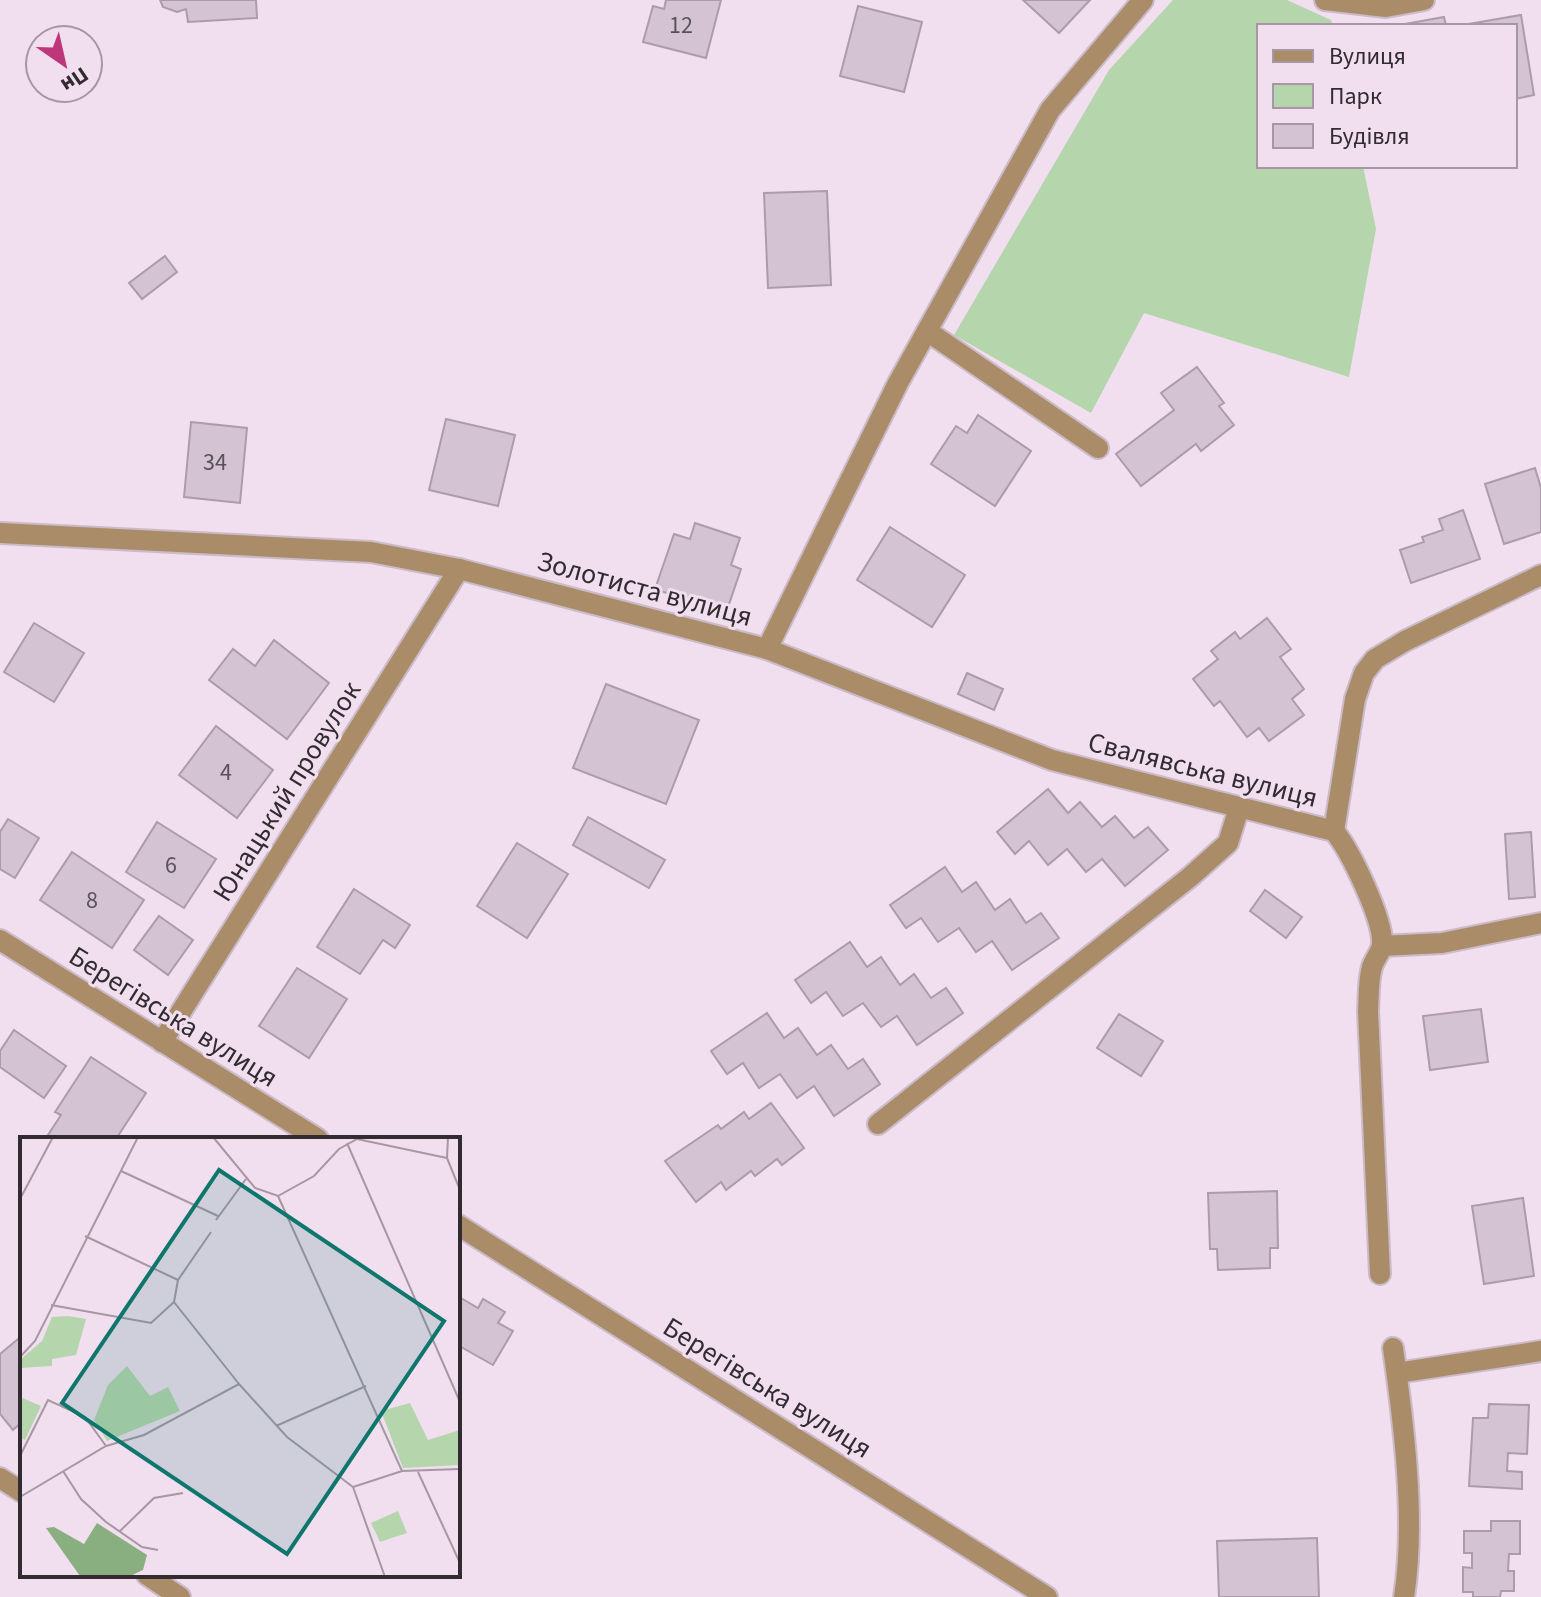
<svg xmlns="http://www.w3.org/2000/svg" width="1541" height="1597" font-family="'Source Sans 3',sans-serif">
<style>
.green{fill:#b5d5ad}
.building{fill:#d4c3d3;stroke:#ac9cab;stroke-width:2}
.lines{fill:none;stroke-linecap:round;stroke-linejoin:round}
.minor-casing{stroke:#cbbbc9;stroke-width:24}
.minor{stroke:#aa8d68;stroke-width:20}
.labels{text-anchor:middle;stroke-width:6;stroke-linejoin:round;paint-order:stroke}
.number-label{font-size:24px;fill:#5a525a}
.street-label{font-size:28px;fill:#322c32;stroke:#f1dfef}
.inset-road{fill:none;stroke:#a597a3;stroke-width:2}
.view{fill:#0f766e;fill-opacity:0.15;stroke:#0f766e;stroke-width:4}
.inset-edge{fill:none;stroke:#322c32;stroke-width:4}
</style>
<rect width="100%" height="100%" fill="#f1dfef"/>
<!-- green -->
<path class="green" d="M1173 0H1287L1331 20 1333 26H1259V166H1363L1376 229 1349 377 1144 313 1091 413 954 335 1109 70Z"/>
<!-- building -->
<g class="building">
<path d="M160 0H256L257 18 188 22 186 9 177 12 163 7Z"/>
<path d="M666 0H721L706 58 643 42 653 6 664 9Z"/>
<path d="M1023 0H1090L1059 33Z"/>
<path d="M858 6 922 22 904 92 840 76Z"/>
<path d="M1521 15 1534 95 1515 99V26H1457Z"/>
<path d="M1444 17 1446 26H1394Z"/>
<path d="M827 191 831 285 768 288 764 193Z"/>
<path d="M165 256 177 272 142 299 129 283Z"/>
<path d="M1197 367 1224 403 1219 406 1234 425 1201 451 1196 444 1141 486 1116 454 1174 410 1161 393Z"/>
<path d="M978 415 1031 451 995 506 931 464 956 426 967 433Z"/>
<path d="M446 419 515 435 498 506 429 490Z"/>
<path d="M191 422 247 428 240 503 184 497Z"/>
<path d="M1535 468 1541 488V532L1504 544 1485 484Z"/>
<path d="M1463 510 1480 559 1411 583 1400 550 1424 542 1422 537 1443 530 1439 519Z"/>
<path d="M695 523 740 538 731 565 741 569 726 613 655 589 674 534 690 539Z"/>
<path d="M890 527 965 575 932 627 857 580Z"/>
<path d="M1267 618 1291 649 1280 657 1304 689 1292 699 1304 715 1269 741 1259 728 1247 737 1220 701 1214 706 1193 679 1218 659 1211 651 1235 632 1240 639Z"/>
<path d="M34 623 84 653 54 702 4 672Z"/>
<path d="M274 640 329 683 287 739 209 680 233 649 255 666Z"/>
<path d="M967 673 1003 689 994 710 958 694Z"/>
<path d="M606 684 699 720 666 804 573 768Z"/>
<path d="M216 726 273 770 237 818 179 775Z"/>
<path d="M1048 789 1068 813 1080 802 1102 827 1115 816 1134 838 1148 827 1168 850 1125 886 1102 859 1086 872 1067 849 1048 865 1029 841 1015 854 997 832Z"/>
<path d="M588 817 665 860 649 888 573 845Z"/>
<path d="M8 819 39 838 15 878 0 869V832Z"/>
<path d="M157 822 216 859 184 908 126 872Z"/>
<path d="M1531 832 1535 897 1509 899 1505 834Z"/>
<path d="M517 843 568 874 527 938 477 906Z"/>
<path d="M72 852 144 900 112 948 40 900Z"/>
<path d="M945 867 962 892 976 882 995 910 1010 899 1026 923 1041 913 1059 938 1012 970 992 941 976 952 959 928 938 942 921 918 906 928 890 905Z"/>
<path d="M354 889 410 925 395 948 383 940 360 974 317 947Z"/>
<path d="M1265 890 1302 917 1286 938 1250 911Z"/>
<path d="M159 916 193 940 168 975 134 950Z"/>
<path d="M850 942 867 967 881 957 900 985 914 974 931 998 946 988 963 1013 917 1045 897 1016 881 1027 863 1003 843 1016 826 992 811 1003 795 980Z"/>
<path d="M297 968 347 999 309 1058 259 1026Z"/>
<path d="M1481 1009 1488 1062 1430 1070 1423 1016Z"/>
<path d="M767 1013 784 1038 798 1028 817 1055 831 1045 848 1069 863 1059 880 1084 834 1116 814 1086 797 1098 780 1074 759 1088 743 1063 727 1074 711 1051Z"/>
<path d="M1119 1014 1163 1041 1141 1076 1097 1048Z"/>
<path d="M14 1030 66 1066 44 1098 0 1067V1051Z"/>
<path d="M91 1057 146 1093 116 1139H55L48 1135 61 1115 55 1112Z"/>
<path d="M771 1103 804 1148 782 1165 777 1159 755 1176 751 1171 726 1190 721 1182 696 1202 665 1161 718 1125 721 1129 744 1112 749 1119Z"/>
<path d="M1277 1191 1278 1248H1270V1268L1218 1270 1217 1249H1210L1208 1193Z"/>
<path d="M1523 1198 1534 1276 1484 1284 1472 1206Z"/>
<path d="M461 1298 478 1308 483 1299 505 1312 498 1323 513 1331 493 1365 461 1347 458 1352V1303Z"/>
<path d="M18 1339 22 1343V1422L13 1430 0 1414V1354Z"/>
<path d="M1489 1404 1529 1405 1527 1454 1508 1453 1507 1471 1522 1472V1489L1469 1486 1473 1418H1488Z"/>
<path d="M1491 1521H1520V1554H1509L1508 1571H1514V1591H1501L1500 1597H1473V1592H1463V1567L1472 1568V1553H1464V1531H1491Z"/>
<path d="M1317 1538 1319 1597H1219L1217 1541Z"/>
</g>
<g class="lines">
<!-- minor casing -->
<g class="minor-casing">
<g id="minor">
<path d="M1325 0 1386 7 1424 0"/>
<path d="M927 331 1098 448"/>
<path d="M0 533 371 552 459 569 767 649 898 383 1050 110 1143 0"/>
<path d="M767 649 1052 760 1334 831C1350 850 1384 920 1382 945 1381 952 1374 960 1372 967 1368 981 1369 997 1368 1011L1380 1274"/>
<path d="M1334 831 1355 699 1364 673 1375 659 1405 641 1541 575"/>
<path d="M0 940 318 1139"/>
<path d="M1382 946 1442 943 1541 923"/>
<path d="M162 1042 459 569"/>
<path d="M878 1124 1190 877 1228 843 1239 808"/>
<path d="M458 1225 1047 1597"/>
<path d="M1393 1348C1404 1425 1416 1521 1404 1597"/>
<path d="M1397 1373 1541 1351"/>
<path d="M0 1478 22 1492"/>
<path d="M147 1575 180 1597"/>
</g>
</g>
<!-- minor -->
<use href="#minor" class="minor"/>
</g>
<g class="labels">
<!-- number labels -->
<g class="number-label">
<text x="681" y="33">12</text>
<text x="215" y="470">34</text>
<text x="226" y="780">4</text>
<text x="171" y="873">6</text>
<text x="92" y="908">8</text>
</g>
<!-- street labels -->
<g class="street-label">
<text transform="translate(645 588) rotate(15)" y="10">Золотиста вулиця</text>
<text transform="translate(1203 769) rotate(14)" y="10">Свалявська вулиця</text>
<text transform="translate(286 791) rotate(-58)" y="10">Юнацький провулок</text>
<text transform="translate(174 1016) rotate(32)" y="10">Берегівська вулиця</text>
<text transform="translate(768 1387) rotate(32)" y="10">Берегівська вулиця</text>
</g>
</g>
<!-- overview -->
<g transform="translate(20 1137)">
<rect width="440" height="440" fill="#f1dfef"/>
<path d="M48 179 66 182 56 218 32 222V229L0 231V223L22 204 32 180ZM107 229 130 259 148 250 160 274 87 304 74 283 88 248ZM0 260 21 269 5 303 0 301ZM390 266 408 303 440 293V328L383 331 361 274ZM378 374 387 396 360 405 351 386Z" fill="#b5d5ad"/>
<path d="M77 386 127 418 123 433 108 440 60 439 26 391 34 390 64 407Z" fill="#89ae80"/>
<path class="inset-road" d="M193 0 235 51 258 59 294 39 319 12 337 2 427 21M428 0 427 21 440 53M327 6 440 265M101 34 198 79M258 59 382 334M0 62 33 0M196 83 226 42M191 95 158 143 154 165 219 247M65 99 158 143M31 168 131 186 154 165M0 220 15 204 118 0M256 289 346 249M0 319 28 263 65 280 86 309M43 334 61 362 86 385 122 410 138 413M398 335 440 426M333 350 382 334 440 332M333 350 365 440M0 360 86 309 124 298 219 247 267 300 333 350M99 395 134 361 163 356"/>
<path class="view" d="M199 33 424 184 267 417 42 266Z"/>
<rect width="440" height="440" class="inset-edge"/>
</g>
<!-- legend -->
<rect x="1257" y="24" width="260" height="144" fill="#f1dfef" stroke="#a597a3" stroke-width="2"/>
<rect x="1273" y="50" width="40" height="12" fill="#aa8d68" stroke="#a597a3" stroke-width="2"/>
<text x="1329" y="64" font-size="24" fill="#322c32">Вулиця</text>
<rect x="1273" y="84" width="40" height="24" fill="#b5d5ad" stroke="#a597a3" stroke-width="2"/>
<text x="1329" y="104" font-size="24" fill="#322c32">Парк</text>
<rect x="1273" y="124" width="40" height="24" fill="#d4c3d3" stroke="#a597a3" stroke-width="2"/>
<text x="1329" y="144" font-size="24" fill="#322c32">Будівля</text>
<!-- north arrow -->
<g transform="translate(64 64) rotate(146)"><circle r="38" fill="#f1dfef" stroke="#a597a3" stroke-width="2"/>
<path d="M0-6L14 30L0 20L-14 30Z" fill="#bc377b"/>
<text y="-12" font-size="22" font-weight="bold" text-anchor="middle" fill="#322c32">Пн</text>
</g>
</svg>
